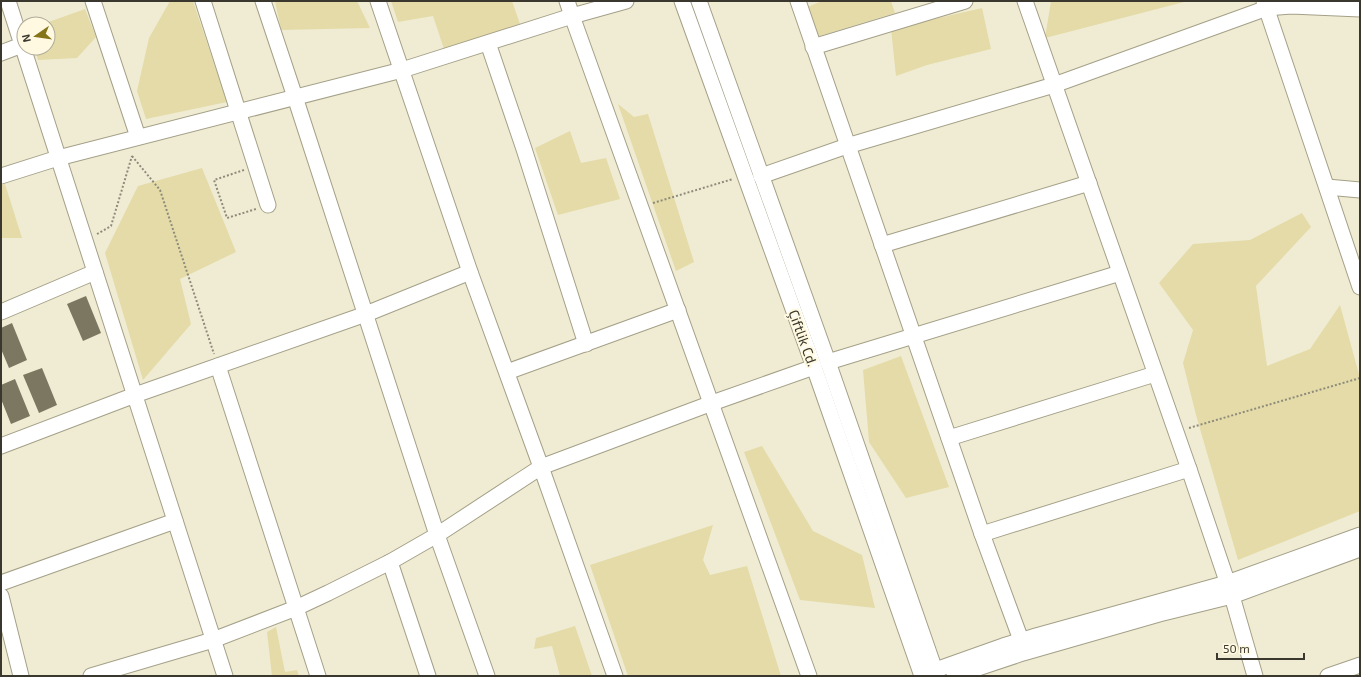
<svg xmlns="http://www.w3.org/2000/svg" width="1361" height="677" font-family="'Exo 2',sans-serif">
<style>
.green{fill:#e4dba8}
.building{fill:#7b7760}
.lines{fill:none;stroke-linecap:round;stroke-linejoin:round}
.minor-casing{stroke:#a4a088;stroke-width:17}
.path{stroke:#8e8b7a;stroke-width:2;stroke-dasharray:2 2;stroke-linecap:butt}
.minor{stroke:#fff;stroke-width:15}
.labels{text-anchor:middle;stroke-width:4;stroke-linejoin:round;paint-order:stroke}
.street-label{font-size:14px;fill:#3a382e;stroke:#fef9e0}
</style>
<rect width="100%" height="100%" fill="#f0ecd3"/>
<!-- green -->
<g class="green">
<path d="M170 1H193L227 102 146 119 137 91 149 38Z"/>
<path d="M275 1H357L370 28 281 30Z"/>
<path d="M391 1H512L520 24 444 49 433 16 398 22Z"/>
<path d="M822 1H891L895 13 816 37 805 8Z"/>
<path d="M1051 1H1188L1045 38Z"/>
<path d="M982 8 991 49 927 65 896 76 891 29Z"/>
<path d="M85 9 96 37 77 58 38 60 35 48H48V24H43Z"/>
<path d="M618 104 634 117 648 114 694 262 676 271Z"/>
<path d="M570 131 581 163 606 158 620 199 558 215 535 148Z"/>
<path d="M202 168 236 252 180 279 191 324 143 380 105 253 138 186Z"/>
<path d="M5 184 22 238H1V185Z"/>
<path d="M1302 213 1311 227 1256 286 1267 366 1310 349 1340 305 1360 378V511L1238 560 1196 415 1183 363 1193 330 1159 283 1193 244 1250 240Z"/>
<path d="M901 356 949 487 906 498 869 442 863 370Z"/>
<path d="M762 446 813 531 862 555 875 608 800 600 744 452Z"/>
<path d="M713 525 703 560 710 575 747 566 781 676H628L590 565Z"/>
<path d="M575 626 592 676H560L552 646 534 649 536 638Z"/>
<path d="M276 627 285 672 297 670 299 676H272L267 632Z"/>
</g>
<!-- building -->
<g class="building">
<path d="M86 296 101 333 83 341 67 304Z"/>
<path d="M12 323 27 360 9 368 1 349V328Z"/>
<path d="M42 368 57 405 39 413 23 375Z"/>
<path d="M15 379 30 416 11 424 1 399V385Z"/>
</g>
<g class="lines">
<!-- minor casing -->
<g class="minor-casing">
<g id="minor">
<path d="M8 1 225 676"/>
<path d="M93 1 138 137"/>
<path d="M203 1 268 205"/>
<path d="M263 1 295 97 437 535 487 676"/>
<path d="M378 1 470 272 541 467 615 676"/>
<path d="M567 1 572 16 626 1"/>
<path d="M682 1 814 367 922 676"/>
<path d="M699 1 828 362 937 676"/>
<path d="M798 1 982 534 1021 640"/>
<path d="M1025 1 1189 469 1232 596 1255 676"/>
<path d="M1264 1 1360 287"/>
<path d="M488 43 524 149 586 344"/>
<path d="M813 47 965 1"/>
<path d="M1 53 22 45"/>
<path d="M1 176 58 158 402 70 572 16 809 676"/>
<path d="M761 176 847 146 1054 85 1267 8 1291 6 1360 9"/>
<path d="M1327 187 1360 190"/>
<path d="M882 245 1089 183"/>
<path d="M1 312 95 272"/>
<path d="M828 362 1120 273"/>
<path d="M218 366 318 676"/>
<path d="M507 372 678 310"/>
<path d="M949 438 1155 374"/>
<path d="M1 446 135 395 366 314 470 272"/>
<path d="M982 534 1189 469"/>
<path d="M390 562 428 676"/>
<path d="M1 583 175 521"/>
<path d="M1 596 21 676"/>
<path d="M927 673 1003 646 1036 636 1227 583 1360 535"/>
<path d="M91 676 213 640 296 608 328 593 390 562 437 535 541 467 712 403 814 367"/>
<path d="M954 676 1023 653 1159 614 1232 596 1360 549"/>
<path d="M1328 676 1360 665"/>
</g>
</g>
<!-- path -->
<g class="path">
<path d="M132 156 160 190 214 354"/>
<path d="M244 170 214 180 227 218 256 209"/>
<path d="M653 203 733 179"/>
<path d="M97 234 111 226 132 156"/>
<path d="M1189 428 1360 378"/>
</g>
<!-- minor -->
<use href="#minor" class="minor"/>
</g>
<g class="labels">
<!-- street labels -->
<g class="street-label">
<text transform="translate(803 338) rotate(70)" y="5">Çiftlik Cd.</text>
</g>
</g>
<!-- border -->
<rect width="1361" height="677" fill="none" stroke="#3a382e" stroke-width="4"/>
<!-- north arrow -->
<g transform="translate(36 36) rotate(257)"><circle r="19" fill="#fef9e0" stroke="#b0ac99"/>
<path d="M0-3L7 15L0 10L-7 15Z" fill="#847518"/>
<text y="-6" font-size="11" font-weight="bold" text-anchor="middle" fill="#3a382e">N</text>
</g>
<!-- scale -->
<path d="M1217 653v6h87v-6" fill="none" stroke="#3a382e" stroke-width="2"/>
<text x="1223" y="653" font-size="12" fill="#3a382e" stroke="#fef9e0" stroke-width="3" paint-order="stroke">50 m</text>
</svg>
